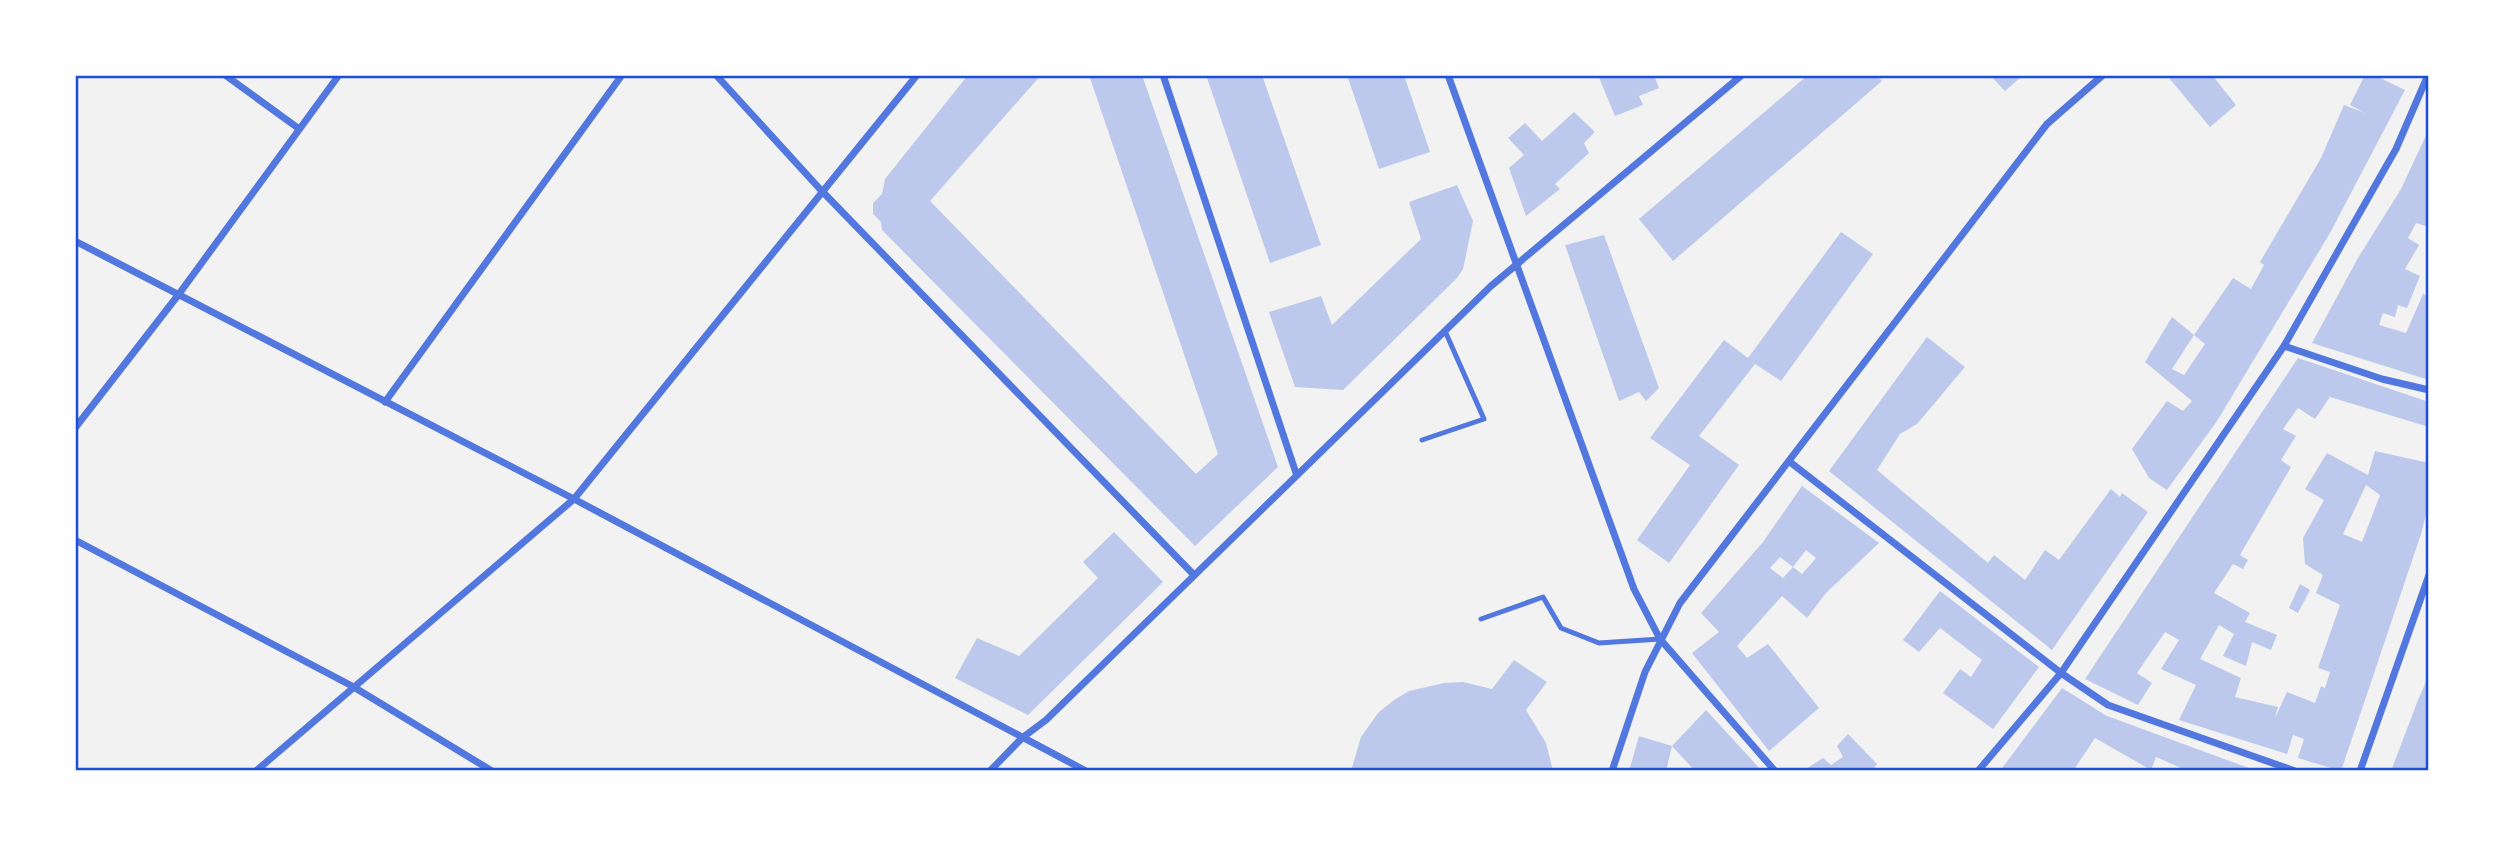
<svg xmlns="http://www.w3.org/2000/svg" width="2504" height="846" font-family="'Archivo Narrow',sans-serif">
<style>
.building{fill:#bdc9ec;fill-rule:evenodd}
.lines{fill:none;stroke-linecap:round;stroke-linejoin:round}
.service{stroke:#5277de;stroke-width:5}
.minor{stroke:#5277de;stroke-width:7}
.neatline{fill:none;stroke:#1d4ed8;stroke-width:2.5}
</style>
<rect width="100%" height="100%" fill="#f2f2f2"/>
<!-- building -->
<g class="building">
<path d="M968 75H1041L930 201 1196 474 1218 454 1089 75H1142L1278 467 1195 546 882 230 881 222 873 214V203L882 194 885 179Z"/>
<path d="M1206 75H1262L1321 245 1270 263Z"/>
<path d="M1347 75H1404L1430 152 1379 169Z"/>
<path d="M1598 75H1654L1659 88 1639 96 1643 105 1615 116Z"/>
<path d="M1808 75H1876L1882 81 1673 261 1639 219Z"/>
<path d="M1990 75H2023L2005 91Z"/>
<path d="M2173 75H2212L2236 105 2210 127 2169 78Z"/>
<path d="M2365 75H2374L2405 90 2330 233 2217 421 2167 490 2149 478 2132 449 2167 401 2183 411 2192 401 2145 362 2172 317 2194 335 2172 369 2184 375 2205 344 2194 335 2233 278 2251 289 2264 265 2260 262 2321 158 2344 105 2365 113 2350 105Z"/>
<path d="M1574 112 1595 132 1584 143 1589 153 1555 184 1560 189 1526 216 1509 168 1524 155 1508 138 1525 123 1542 141Z"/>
<path d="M2429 129V227L2416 223 2408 238 2419 245 2405 269 2420 276 2407 308 2398 305 2395 317 2383 313 2379 325 2406 333 2423 294 2429 297V380L2312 343 2358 258 2401 189Z"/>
<path d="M1457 185 1473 221 1463 269 1457 278 1343 390 1295 387 1269 312 1321 296 1332 325 1421 239 1409 202Z"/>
<path d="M1841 232 1873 254 1781 381 1755 364 1699 436 1739 465 1669 563 1637 540 1690 465 1650 438 1724 340 1748 358Z"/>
<path d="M1604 235 1659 388 1646 401 1639 392 1619 401 1565 245Z"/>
<path d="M1927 337 1965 367 1917 424 1900 434 1877 470 1988 563 1994 555 2025 580 2045 550 2059 560 2111 489 2120 497 2122 493 2148 512 2052 650 1829 471Z"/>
<path d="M2298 358 2429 402V427L2330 397 2315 419 2298 408 2283 429 2296 436 2281 460 2291 467 2240 555 2248 560 2243 569 2233 564 2214 593 2250 613 2245 622 2277 635 2271 650 2252 642 2246 666 2223 656 2234 634 2219 625 2200 659 2241 678 2235 697 2278 707 2275 718 2287 692 2315 703 2321 686 2325 688 2330 672 2318 668 2340 605 2316 593 2323 575 2305 564 2303 538 2324 500 2305 489 2327 453 2368 475 2375 451 2429 463V503L2421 534 2341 771 2298 758 2304 739 2293 735 2287 754 2179 720 2196 685 2161 669 2179 640 2165 632 2137 673 2152 683 2138 705 2085 679ZM2366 485 2380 495 2362 542 2343 534Z"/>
<path d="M1802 486 1879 543 1826 593 1807 618 1782 596 1737 646 1747 658 1768 644 1819 708 1769 751 1692 653 1719 632 1701 613 1763 542ZM1806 550 1816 558 1802 574 1793 567ZM1780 557 1793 567 1783 578 1770 568Z"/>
<path d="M1114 532 1163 582 1028 715 955 678 977 638 1019 656 1098 578 1083 562Z"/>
<path d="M2300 584 2310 590 2298 613 2289 608Z"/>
<path d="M1940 591 2039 667 1993 729 1943 693 1960 669 1971 677 1982 660 1940 628 1919 652 1903 640Z"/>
<path d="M1514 660 1547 682 1526 710 1546 743 1553 771H1351L1361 737 1378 713 1394 700 1409 691 1444 683 1463 682 1492 689Z"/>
<path d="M2429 675V771H2391L2418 700Z"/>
<path d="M2062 688 2107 716 2257 771H2188L2156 757 2151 770 2095 738 2073 771H2000Z"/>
<path d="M1706 710 1762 771H1695L1672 746 1666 771H1629L1639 736 1672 746Z"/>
<path d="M1848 734 1877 764 1872 771H1803L1823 758 1831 765 1843 757 1837 746Z"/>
</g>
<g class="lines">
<!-- service -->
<g class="service">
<path d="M1422 440 1484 419 1445 331"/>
<path d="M1481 619 1543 597 1561 628 1599 643 1660 639"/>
</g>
<!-- minor -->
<g class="minor">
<path d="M225 75 298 128"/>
<path d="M716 75 819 188 1194 575"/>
<path d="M1163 75 1296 473"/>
<path d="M1448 75 1634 589 1660 639 1775 771"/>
<path d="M75 241 574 499 1086 771"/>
<path d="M2284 346 2382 379 2429 390"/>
<path d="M385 402 622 75"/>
<path d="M75 428 179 294 339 75"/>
<path d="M1790 462 2061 673 2108 705 2295 771"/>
<path d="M75 540 352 686 492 771"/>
<path d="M256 771 574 499 917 75"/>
<path d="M990 771 1022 738 1046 720 1491 286 1742 75"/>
<path d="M1612 771 1645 672 1680 603 2047 124 2103 75"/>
<path d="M1978 771 2061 673 2284 346 2396 149 2428 75"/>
<path d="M2360 771 2429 575"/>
</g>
</g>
<!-- border -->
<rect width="2504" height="846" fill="none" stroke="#ffffff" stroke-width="154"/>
<rect x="77" y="77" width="2350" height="692" class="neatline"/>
</svg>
